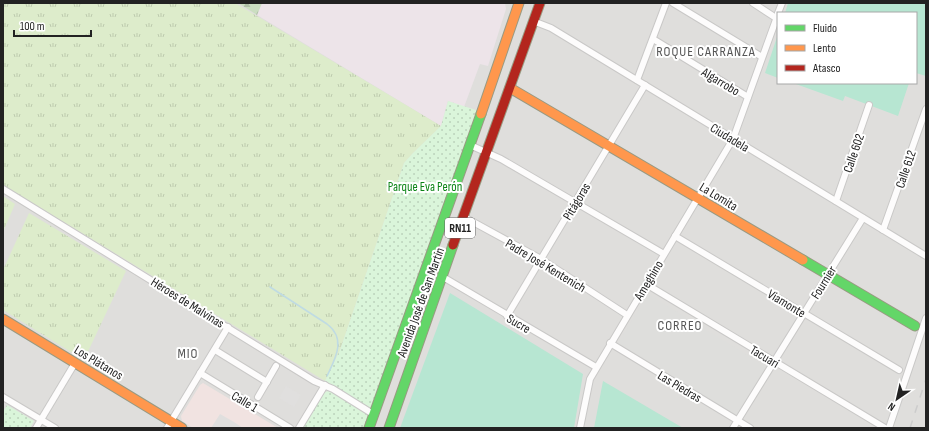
<svg xmlns="http://www.w3.org/2000/svg" width="929" height="431" font-family="'Sofia Sans Condensed',sans-serif">
<style>
.residential{fill:#dfdedc;fill-rule:evenodd}
.commercial{fill:#f1e3e1}
.industrial{fill:#ede4e9}
.religious{fill:#dededc}
.grass{fill:url(#grass-tufts)}
.forest{fill:url(#forest-firs)}
.park{fill:url(#park-dots)}
.pitch{fill:#b7e6d2}
.parking{fill:#e0dfde}
.lines{fill:none;stroke-linecap:round;stroke-linejoin:round}
.stream{stroke:#bfdbe3;stroke-width:1.5}
.street-casing{stroke:#c9c8c7;stroke-width:8}
.fast-casing{stroke:#999a82;stroke-width:11}
.slow-casing{stroke:#999a82;stroke-width:11}
.jam-casing{stroke:#999a82;stroke-width:11}
.street{stroke:#fdfcfc;stroke-width:6}
.fast{stroke:#63d668;stroke-width:9}
.slow{stroke:#ff974d;stroke-width:9}
.jam{stroke:#b3261e;stroke-width:9}
.rail{stroke:#ccc;stroke-width:1.5;stroke-dasharray:8 8;stroke-linecap:butt}
.labels{text-anchor:middle;stroke-width:4;stroke-linejoin:round;paint-order:stroke}
.shield{fill:#fff;stroke:#646464;stroke-width:1}
.shield-label{font-size:12px;font-weight:bold;fill:#222}
.street-label{font-size:13px;fill:#222;stroke:#fff}
.park-label{font-size:13px;fill:#0c8416;stroke:#fff}
.neighbourhood-label{font-size:14px;letter-spacing:1px;fill:#555;stroke:#fff}
</style>
<defs>
<pattern id="grass-tufts" width="24" height="20" patternUnits="userSpaceOnUse"><rect width="24" height="20" fill="#ddeccb"/><path d="M3 7l-1-3M5 7V3M7 7l1-3M15 17l-1-3M17 17v-4M19 17l1-3" fill="none" stroke="#bdcaae"/></pattern>
<pattern id="forest-firs" width="22" height="20" patternUnits="userSpaceOnUse"><rect width="22" height="20" fill="#cbdec1"/><path d="M5 1l3.5 6h-7zM16 11l3.5 6h-7z" fill="#aebea6"/></pattern>
<pattern id="park-dots" width="8" height="8" patternUnits="userSpaceOnUse"><rect width="8" height="8" fill="#daf5da"/><path d="M2 2h.1M6 6h.1" fill="none" stroke="#bbd2bb" stroke-width="1.8" stroke-linecap="round"/></pattern>
</defs>
<rect width="100%" height="100%" fill="#f0eeeb"/>
<!-- residential -->
<path class="residential" d="M3 3H926V428H3ZM778 13H916V83H778Z"/>
<!-- commercial -->
<path class="commercial" d="M203 383 278 428H193L182 421 181 416 200 385Z"/>
<!-- industrial -->
<path class="industrial" d="M262 3H505L506 9 488 66 480 64 464 107 448 101 441 126 257 15Z"/>
<!-- religious -->
<path class="religious" d="M648 294 767 367 737 416 618 343Z"/>
<!-- grass -->
<g class="grass">
<path d="M3 3H235L441 126 413 153 404 163 340 350 325 381 3 185Z"/>
<path d="M3 196 15 204 3 232Z"/>
<path d="M29 213 126 271 84 360 3 310V270Z"/>
</g>
<!-- forest -->
<path class="forest" d="M238 3H262L257 15Z"/>
<!-- park -->
<g class="park">
<path d="M448 101 479 111 372 408H370L325 381 340 350 404 163 413 153 441 126Z"/>
<path d="M328 391H331L367 414 369 416 366 428H302L323 393Z"/>
<path d="M7 405 34 421 30 428H3V412Z"/>
</g>
<!-- pitch -->
<g class="pitch">
<path d="M788 3H926V76L916 73V13H785Z"/>
<path d="M778 34V78L765 73Z"/>
<path d="M793 83H909L898 116 845 96 843 101Z"/>
<path d="M450 293 583 374 574 428H400Z"/>
<path d="M603 381 683 428H594Z"/>
</g>
<!-- parking -->
<g class="parking">
<path d="M286 386 301 395 294 407 279 398Z"/>
<path d="M220 414 234 422 243 428H211Z"/>
</g>
<g class="lines">
<!-- stream -->
<path class="stream" d="M270 287 327 324C347 339 335 359 327 376"/>
<!-- street casing -->
<g class="street-casing">
<g id="street">
<path d="M673 3 762 57"/>
<path d="M753 3 776 18"/>
<path d="M778 13 782 3"/>
<path d="M533 21 551 28 926 256"/>
<path d="M653 39 748 97"/>
<path d="M637 80 666 3"/>
<path d="M470 145 501 159 664 254"/>
<path d="M3 189 314 381 333 389 373 414"/>
<path d="M836 201 869 105"/>
<path d="M464 217 541 259 627 315"/>
<path d="M883 230 926 109"/>
<path d="M675 236 899 370"/>
<path d="M443 277 596 367"/>
<path d="M646 284 885 428"/>
<path d="M507 316 645 85"/>
<path d="M610 343 750 428"/>
<path d="M215 350 267 382"/>
<path d="M200 373 290 428"/>
<path d="M3 397 55 428"/>
<path d="M258 397 276 366"/>
<path d="M36 428 75 363"/>
<path d="M167 428 228 327"/>
<path d="M299 428 325 385"/>
<path d="M580 428 590 379 733 139 778 14"/>
<path d="M733 428 863 218"/>
<path d="M889 428 926 318"/>
</g>
</g>
<!-- fast casing -->
<g class="fast-casing">
<g id="fast">
<path d="M803 260 915 326"/>
<path d="M369 428 481 114"/>
<path d="M389 428 453 245"/>
</g>
</g>
<!-- slow casing -->
<g class="slow-casing">
<g id="slow">
<path d="M510 88 803 260"/>
<path d="M481 114 519 3"/>
<path d="M3 319 182 428"/>
</g>
</g>
<!-- jam casing -->
<g class="jam-casing">
<path id="jam" d="M453 245 540 3"/>
</g>
<!-- street -->
<use href="#street" class="street"/>
<!-- fast -->
<use href="#fast" class="fast"/>
<!-- slow -->
<use href="#slow" class="slow"/>
<!-- jam -->
<use href="#jam" class="jam"/>
<!-- rail -->
<path class="rail" d="M910 428 926 379"/>
</g>
<g class="labels">
<!-- shield labels -->
<rect class="shield" x="445" y="218" width="30" height="20" rx="3"/>
<g class="shield-label">
<text x="460" y="232">RN11</text>
</g>
<!-- street labels -->
<g class="street-label">
<text transform="translate(721 81) rotate(31)" y="5">Algarrobo</text>
<text transform="translate(730 137) rotate(31)" y="5">Ciudadela</text>
<text transform="translate(853 153) rotate(-71)" y="5">Calle 602</text>
<text transform="translate(905 169) rotate(-71)" y="5">Calle 612</text>
<text transform="translate(719 196) rotate(31)" y="5">La Lomita</text>
<text transform="translate(576 201) rotate(-59)" y="5">Pitágoras</text>
<text transform="translate(546 265) rotate(31)" y="5">Padre José Kentenich</text>
<text transform="translate(648 280) rotate(-59)" y="5">Ameghino</text>
<text transform="translate(823 282) rotate(-58)" y="5">Fournier</text>
<text transform="translate(188 302) rotate(32)" y="5">Héroes de Malvinas</text>
<text transform="translate(420 302) rotate(-70)" y="5">Avenida José de San Martín</text>
<text transform="translate(787 303) rotate(31)" y="5">Viamonte</text>
<text transform="translate(519 323) rotate(30)" y="5">Sucre</text>
<text transform="translate(765 356) rotate(31)" y="5">Tacuari</text>
<text transform="translate(99 362) rotate(31)" y="5">Los Plátanos</text>
<text transform="translate(680 386) rotate(31)" y="5">Las Piedras</text>
<text transform="translate(245 401) rotate(31)" y="5">Calle 1</text>
</g>
<!-- park labels -->
<g class="park-label">
<text x="425" y="191">Parque Eva Perón</text>
</g>
<!-- neighbourhood labels -->
<g class="neighbourhood-label">
<text x="706" y="56">ROQUE CARRANZA</text>
<text x="680" y="330">CORREO</text>
<text x="188" y="358">MIO</text>
</g>
</g>
<!-- border -->
<rect width="929" height="431" fill="none" stroke="#222222" stroke-width="8"/>
<!-- legend -->
<rect x="777" y="12" width="140" height="72" fill="#ffffff" stroke="#a7a7a7"/>
<rect x="785" y="25" width="20" height="6" fill="#63d668" stroke="#a7a7a7"/>
<text x="813" y="32" font-size="12" fill="#222222">Fluido</text>
<rect x="785" y="45" width="20" height="6" fill="#ff974d" stroke="#a7a7a7"/>
<text x="813" y="52" font-size="12" fill="#222222">Lento</text>
<rect x="785" y="65" width="20" height="6" fill="#b3261e" stroke="#a7a7a7"/>
<text x="813" y="72" font-size="12" fill="#222222">Atasco</text>
<!-- north arrow -->
<g transform="translate(897 399) rotate(214)" stroke="#ffffff" stroke-width="3" paint-order="stroke">
<path d="M0-3L7 15L0 10L-7 15Z" fill="#222222"/>
<text y="-6" font-size="11" font-weight="bold" text-anchor="middle" fill="#222222">N</text>
</g>
<!-- scale -->
<path d="M14 30v6h77v-6" fill="none" stroke="#222222" stroke-width="2"/>
<text x="20" y="30" font-size="12" fill="#222222" stroke="#ffffff" stroke-width="3" paint-order="stroke">100 m</text>
</svg>
